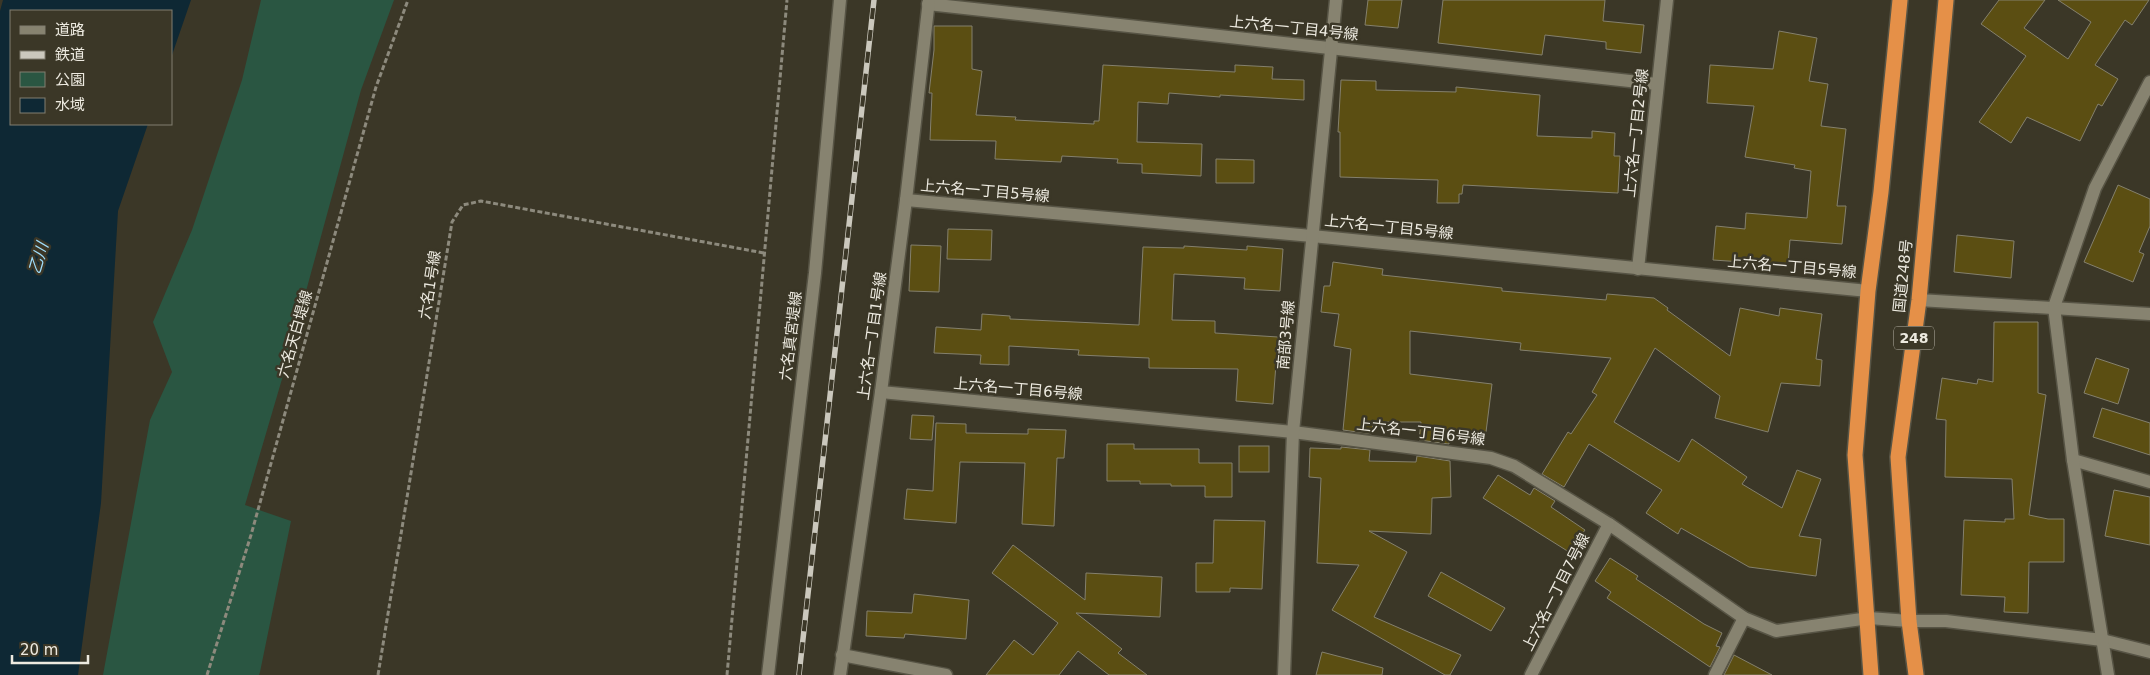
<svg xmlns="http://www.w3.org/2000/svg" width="2150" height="675" font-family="'DejaVu Sans','Noto Sans JP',sans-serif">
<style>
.green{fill:#2a5642}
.water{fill:#0e2834}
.building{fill:#5b4e12;stroke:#84806d}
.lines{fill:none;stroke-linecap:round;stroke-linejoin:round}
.street-casing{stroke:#575445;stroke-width:15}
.secondary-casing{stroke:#575445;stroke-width:15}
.highway-casing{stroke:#575445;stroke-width:18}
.path{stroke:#8d8a7d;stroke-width:3;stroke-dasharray:5 2.5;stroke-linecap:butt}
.street{stroke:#878370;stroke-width:12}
.secondary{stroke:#878370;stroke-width:12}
.highway{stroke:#e59048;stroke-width:15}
.rail-casing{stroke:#cbc8bd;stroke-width:5.5}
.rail{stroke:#3b3727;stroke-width:4;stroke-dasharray:11;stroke-linecap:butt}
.labels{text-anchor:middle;stroke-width:5;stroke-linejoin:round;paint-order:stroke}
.shield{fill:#3b3727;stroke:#b8b4a8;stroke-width:1}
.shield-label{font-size:14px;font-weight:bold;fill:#edeae0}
.street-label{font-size:15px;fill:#edeae0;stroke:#3b3727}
.water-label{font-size:16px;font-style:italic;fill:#9fdefc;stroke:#3b3727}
</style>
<rect width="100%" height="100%" fill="#3b3727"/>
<!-- green -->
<path class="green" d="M261 0H394L361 90 282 379 245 505 291 521 260 672 259 675H103L150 420 172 372 153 322 192 230 242 80Z"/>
<!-- water -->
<path class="water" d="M3 0H191L171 58V11H11V124H148L118 211 101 503 78 675H0V11Z"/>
<!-- building -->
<g class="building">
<path d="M1368 0H1402L1398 28 1365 25Z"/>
<path d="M1443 0H1605L1603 21 1644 25 1641 53 1606 49V42L1545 35 1542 55 1438 43Z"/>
<path d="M1999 0H2045L2024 28 2068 59 2091 22 2058 0H2149L2132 25 2125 20 2095 65 2118 79 2102 106 2098 104 2080 141 2027 117 2011 143 1979 122 2026 56 1981 24Z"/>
<path d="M934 26H972V69L982 71 976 115 1016 117 1015 120 1094 124V121H1099L1103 65 1235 72V65L1273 67 1272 79 1304 80V100L1220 95V97L1169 93 1168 104 1138 102 1137 142 1202 144 1201 176 1142 173V164L1117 163 1118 159 1062 156 1061 162 995 159 996 141 930 140 932 93H929L934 50Z"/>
<path d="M1779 31 1817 38 1809 81 1828 84 1821 126 1846 129 1837 206H1846L1842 244 1790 240 1788 265 1713 260 1716 226 1745 229 1746 213 1807 218 1811 171 1794 168 1795 165 1745 157 1754 106 1707 103 1710 65 1773 69Z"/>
<path d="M1341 80 1376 81V90L1456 92V87L1540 95 1537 136 1592 138V131L1615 133 1614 156H1620L1618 193 1463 185 1462 194H1459V203H1437L1438 180 1340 177V132H1338Z"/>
<path d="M1216 159 1254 160V183H1216Z"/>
<path d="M2118 185 2150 199V226L2139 252 2144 254 2133 282 2084 262Z"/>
<path d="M948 229 992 230 991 260 947 259Z"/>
<path d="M1957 235 2014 241 2011 278 1954 272Z"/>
<path d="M911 245 941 246 939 292 909 291Z"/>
<path d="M1184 246 1247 250V246L1283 249 1280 291 1244 289 1245 278 1174 274 1172 320 1215 321V333L1278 337 1273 404 1236 401 1238 369 1149 368V358L1078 355 1079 350 1009 346V365L980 364 981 355 934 353 936 327 981 330 982 314 1010 316V319L1139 325 1143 247 1184 248Z"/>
<path d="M1333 262 1383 269 1382 275 1502 288V291L1606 300 1607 294 1654 298 1668 308 1667 310 1730 356 1740 308 1779 316 1780 308 1822 314 1816 359 1822 360 1820 386 1781 383 1768 432 1715 418 1720 396 1655 348 1614 422 1679 462 1692 439 1747 477 1742 484 1782 508 1797 470 1821 479 1799 536 1821 539 1816 576 1749 567 1681 528 1678 534 1646 513 1662 490 1589 444 1564 487 1542 474 1568 432 1571 434 1597 395 1592 392 1611 358 1520 350 1521 343 1410 331V374L1492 384 1485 440 1449 435V444L1419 440 1421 422H1373L1372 434 1343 430 1351 349 1334 346 1339 314 1321 312 1324 286H1330Z"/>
<path d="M1994 322H2038V393L2046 395 2029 515 2048 519H2064V562H2029L2028 613 2004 612 2005 597 1961 595 1964 520 2005 522V519H2014L2012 479 1945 477 1946 420 1936 419 1942 378 1977 384 1978 379 1993 382Z"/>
<path d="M2096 358 2129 369 2118 404 2084 393Z"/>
<path d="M2102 408 2150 423V455L2093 437Z"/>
<path d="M912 415 934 416 932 440 910 439Z"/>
<path d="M936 423 966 424V433L1028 434V429L1066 430 1064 458H1057L1054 526 1022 524 1025 463 960 462 956 523 904 519 907 489 933 491Z"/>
<path d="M1107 444H1134V449H1199V463H1232V497H1205V486H1171V484H1140V481H1107Z"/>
<rect x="1239" y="446" width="30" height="26"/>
<path d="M1341 447 1370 450 1369 461 1416 462 1417 456 1450 461 1451 497 1432 498 1431 534 1369 531 1407 552 1374 617 1461 655 1450 675H1445L1332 610 1359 565 1317 563 1321 478 1309 477 1310 448 1341 449Z"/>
<path d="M1498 475 1530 495 1534 488 1555 501 1551 507 1585 530 1569 552 1483 498Z"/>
<path d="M2114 490 2150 497V545L2105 536Z"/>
<path d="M1214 520 1265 521 1262 589 1230 588V592H1196V563H1213Z"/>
<path d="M1013 545 1085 600 1086 573 1162 577 1160 617 1076 613 1122 649 1118 653 1147 675H1109L1078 651 1059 675H986L1014 640 1033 655 1058 623 992 573Z"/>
<path d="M1610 558 1638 576 1636 579 1704 624 1722 633 1716 646 1720 647 1710 667 1607 598 1611 592 1595 581Z"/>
<path d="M1441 572 1505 608 1491 631 1428 596Z"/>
<path d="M914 594 969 600 966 639 905 634 904 638 866 636 867 611 912 613Z"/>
<path d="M1322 652 1383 668 1382 675H1316Z"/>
<path d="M1734 655 1772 675H1724Z"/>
</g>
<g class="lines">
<!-- street casing -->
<g class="street-casing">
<g id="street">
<path d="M928 4 1657 84"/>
<path d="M906 200 1312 236 1868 291"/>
<path d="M1638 269 1667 0"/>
<path d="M1919 300 2150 314"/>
<path d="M881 392 1293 432 1491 458 1514 466 1609 524 1744 618 1776 631 1869 618 1909 621H1946L2102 640 2150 652"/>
<path d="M2073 460 2150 482"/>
<path d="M842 655 946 675"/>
<path d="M768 675 815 273 840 0"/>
<path d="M840 675 881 392 906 200 929 0"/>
<path d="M1531 675 1609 524"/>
<path d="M1715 675 1744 618"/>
<path d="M2108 675 2073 460 2054 307 2095 188 2150 82"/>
</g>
</g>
<!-- secondary casing -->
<g class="secondary-casing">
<path id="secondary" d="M1284 675 1293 432 1336 0"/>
</g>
<!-- highway casing -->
<g class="highway-casing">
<g id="highway">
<path d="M1871 675 1855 455 1868 291 1881 192 1900 0"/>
<path d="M1916 675 1909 621 1898 457 1919 300 1946 0"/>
</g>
</g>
<!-- path -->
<g class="path">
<path d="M207 675 251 535 376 87 408 0"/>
<path d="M378 675 452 222 463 205 481 201 764 253"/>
<path d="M727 675 787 0"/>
</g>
<!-- street -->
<use href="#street" class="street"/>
<!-- secondary -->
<use href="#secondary" class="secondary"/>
<!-- highway -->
<use href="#highway" class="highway"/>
<!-- rail casing -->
<g class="rail-casing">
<path id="rail" d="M799 675 874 0"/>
</g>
<!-- rail -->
<use href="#rail" class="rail"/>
</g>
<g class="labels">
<!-- shield labels -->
<rect class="shield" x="1894" y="326.5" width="40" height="23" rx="4"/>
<g class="shield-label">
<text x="1914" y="343">248</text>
</g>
<!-- street labels -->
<g class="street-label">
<text transform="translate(1294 28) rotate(6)" y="5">上六名一丁目4号線</text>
<text transform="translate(1636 133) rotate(-84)" y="5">上六名一丁目2号線</text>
<text transform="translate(985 191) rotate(5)" y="5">上六名一丁目5号線</text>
<text transform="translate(1389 227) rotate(6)" y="5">上六名一丁目5号線</text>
<text transform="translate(1792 267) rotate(5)" y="5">上六名一丁目5号線</text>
<text transform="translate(1903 276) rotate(-84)" y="5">国道248号</text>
<text transform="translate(430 285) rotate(-81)" y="5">六名1号線</text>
<text transform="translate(295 334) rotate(-74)" y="5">六名天白堤線</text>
<text transform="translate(1286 335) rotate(-85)" y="5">南部3号線</text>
<text transform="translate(791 336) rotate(-83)" y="5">六名真宮堤線</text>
<text transform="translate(872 336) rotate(-82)" y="5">上六名一丁目1号線</text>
<text transform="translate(1018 389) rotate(5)" y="5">上六名一丁目6号線</text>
<text transform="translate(1421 432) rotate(7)" y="5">上六名一丁目6号線</text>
<text transform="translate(1556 592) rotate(-63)" y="5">上六名一丁目7号線</text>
</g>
<!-- water labels -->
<g class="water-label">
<text transform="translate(38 258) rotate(-74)" y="6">乙川</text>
</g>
</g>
<!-- legend -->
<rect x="10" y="10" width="162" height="115" fill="#3b3727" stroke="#827f71"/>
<rect x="20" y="26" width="25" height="8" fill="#878370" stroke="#827f71"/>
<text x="55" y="35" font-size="15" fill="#edeae0">道路</text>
<rect x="20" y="51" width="25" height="8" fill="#cbc8bd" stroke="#827f71"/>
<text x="55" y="60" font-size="15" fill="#edeae0">鉄道</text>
<rect x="20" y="72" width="25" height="15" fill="#2a5642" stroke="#827f71"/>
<text x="55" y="85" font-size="15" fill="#edeae0">公園</text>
<rect x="20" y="98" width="25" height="15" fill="#0e2834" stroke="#827f71"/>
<text x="55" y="110" font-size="15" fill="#edeae0">水域</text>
<!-- scale -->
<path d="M12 655v8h76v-8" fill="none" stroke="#edeae0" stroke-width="2.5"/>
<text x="20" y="655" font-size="15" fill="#edeae0" stroke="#3b3727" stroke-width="4" paint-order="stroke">20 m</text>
</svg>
